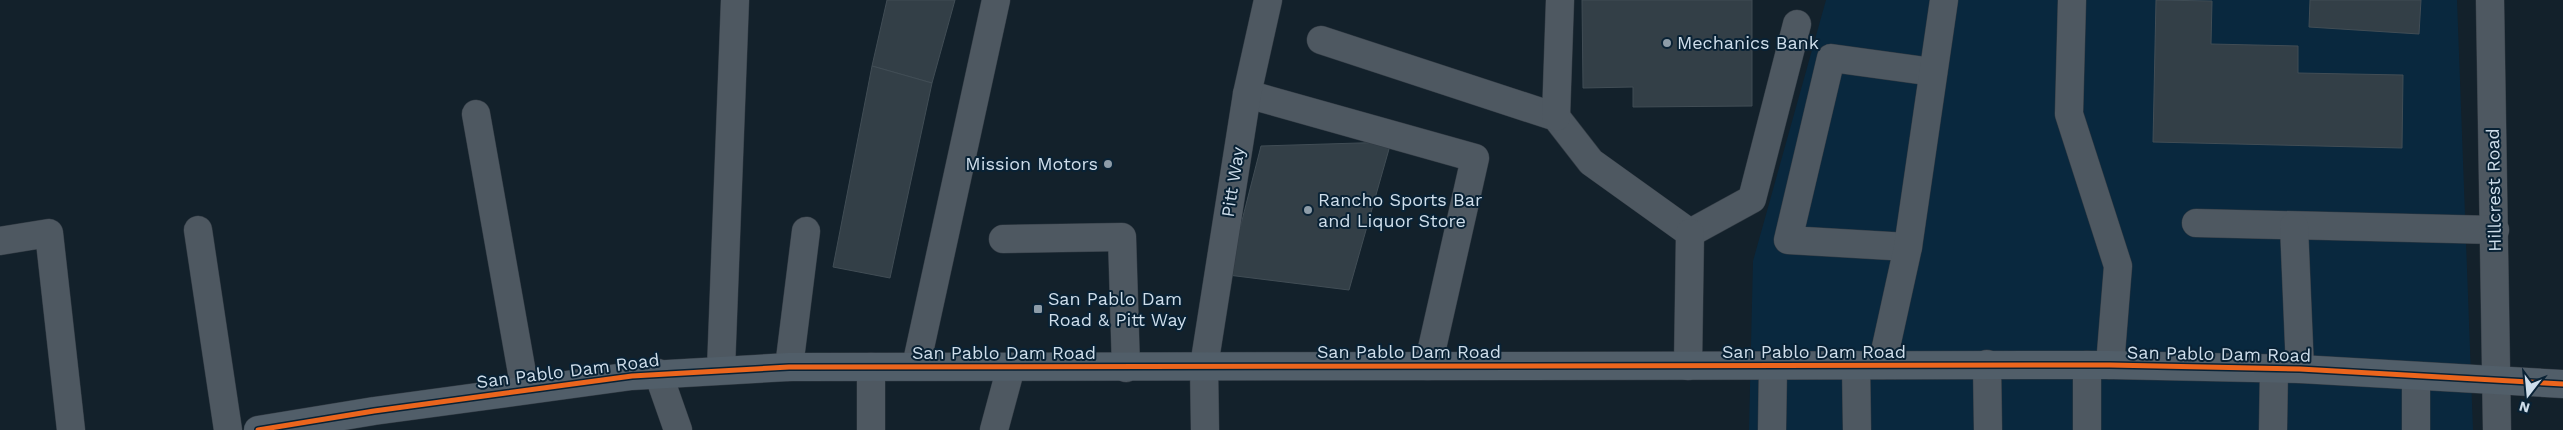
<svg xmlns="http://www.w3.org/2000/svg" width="2563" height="430" font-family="'Work Sans',sans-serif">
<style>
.built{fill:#09283e}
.building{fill:#333f47;stroke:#414d55}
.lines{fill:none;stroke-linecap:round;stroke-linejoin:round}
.minor-casing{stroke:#313a43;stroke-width:29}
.major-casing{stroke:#313a43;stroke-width:29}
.minor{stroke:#4e5861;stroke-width:28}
.major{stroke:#515e69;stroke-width:28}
.cycleway-casing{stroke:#092235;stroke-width:8}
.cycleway{stroke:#eb651d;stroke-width:5}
.poi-dot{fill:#8d9ca8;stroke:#092235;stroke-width:2}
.labels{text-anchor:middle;stroke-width:4;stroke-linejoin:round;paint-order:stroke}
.poi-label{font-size:18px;fill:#cfdeeb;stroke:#092235;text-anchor:start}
.street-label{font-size:18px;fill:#cfdeeb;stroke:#092235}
</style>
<rect width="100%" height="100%" fill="#13212b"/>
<!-- built -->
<path class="built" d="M1826 0H2457L2473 430H1749L1753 261Z"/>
<!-- building -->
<g class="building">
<path d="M887 0H955L932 83 872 66Z"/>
<path d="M1582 0H1752V106L1633 107V87L1583 88Z"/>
<path d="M2156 0 2212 1 2211 44 2298 46V73L2403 75 2402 148 2153 142Z"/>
<path d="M2310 0H2421L2419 34 2309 27Z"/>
<path d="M872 66 932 83 890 278 833 267Z"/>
<path d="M1391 142 1349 290 1228 275 1261 146Z"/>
</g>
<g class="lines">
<!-- minor casing -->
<g class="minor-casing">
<g id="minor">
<path d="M2072 0 2069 114 2118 266 2110 365"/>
<path d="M2490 0 2497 430"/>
<path d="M1321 40 1556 117 1591 162 1690 233 1752 199 1797 24"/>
<path d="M1247 94 1475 158 1428 366"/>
<path d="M476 114 525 390"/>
<path d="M1556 117 1560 0"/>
<path d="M2196 223 2495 230"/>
<path d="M2294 226 2300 369"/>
<path d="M198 230 228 430"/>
<path d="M1003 239 1122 237 1126 368"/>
<path d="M0 241 49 233 71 430"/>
<path d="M1908 247 1788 240 1831 58 1933 72"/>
<path d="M1987 364 1988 430"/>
<path d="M1856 365 1857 430"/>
<path d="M1882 365 1908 247 1944 0"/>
<path d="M2087 365V430"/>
<path d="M916 366 996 0"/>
<path d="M1688 366 1690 233"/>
<path d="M789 367 806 231"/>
<path d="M871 367V430"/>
<path d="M721 369 735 0"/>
<path d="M658 373 678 430"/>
<path d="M2416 376V430"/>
<path d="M994 430 1011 367"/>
<path d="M1205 430 1204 366 1247 94 1268 0"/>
<path d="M1772 430 1773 367"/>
<path d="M2273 430 2274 368"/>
</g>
</g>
<!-- major casing -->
<g class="major-casing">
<path id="major" d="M258 430 374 411 632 376 789 367 2110 365 2300 369 2563 384"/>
</g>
<!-- minor -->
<use href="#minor" class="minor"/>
<!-- major -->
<use href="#major" class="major"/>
<!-- cycleway casing -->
<g class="cycleway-casing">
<path id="cycleway" d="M258 430 374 411 632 376 789 367 2110 365 2300 369 2563 384"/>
</g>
<!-- cycleway -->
<use href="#cycleway" class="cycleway"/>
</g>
<!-- markers -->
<g class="poi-dot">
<circle cx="1667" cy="43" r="5"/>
<circle cx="1108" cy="164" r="5"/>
<circle cx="1308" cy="210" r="5"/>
<rect x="1033" y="304" width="10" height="10" rx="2.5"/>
</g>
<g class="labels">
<!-- poi labels -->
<g class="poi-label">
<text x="1677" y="49">Mechanics Bank</text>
<text x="1098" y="170" text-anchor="end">Mission Motors</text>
<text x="1318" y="206">Rancho Sports Bar<tspan x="1318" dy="21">and Liquor Store</tspan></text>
<text x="1048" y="305">San Pablo Dam<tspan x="1048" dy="21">Road &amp; Pitt Way</tspan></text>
</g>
<!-- street labels -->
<g class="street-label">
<text transform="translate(1233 182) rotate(-81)" y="6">Pitt Way</text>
<text transform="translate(2494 190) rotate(-91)" y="6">Hillcrest Road</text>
<text x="1409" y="358">San Pablo Dam Road</text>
<text x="1814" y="358">San Pablo Dam Road</text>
<text x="1004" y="359">San Pablo Dam Road</text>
<text transform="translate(2219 354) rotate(1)" y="6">San Pablo Dam Road</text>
<text transform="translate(568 371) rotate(-7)" y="6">San Pablo Dam Road</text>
</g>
</g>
<!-- north arrow -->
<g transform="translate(2528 395) rotate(196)" stroke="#092235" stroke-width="4" paint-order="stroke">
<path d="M0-4L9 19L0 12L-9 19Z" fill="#cfdeeb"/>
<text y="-8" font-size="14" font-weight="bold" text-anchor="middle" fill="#cfdeeb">N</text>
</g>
</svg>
